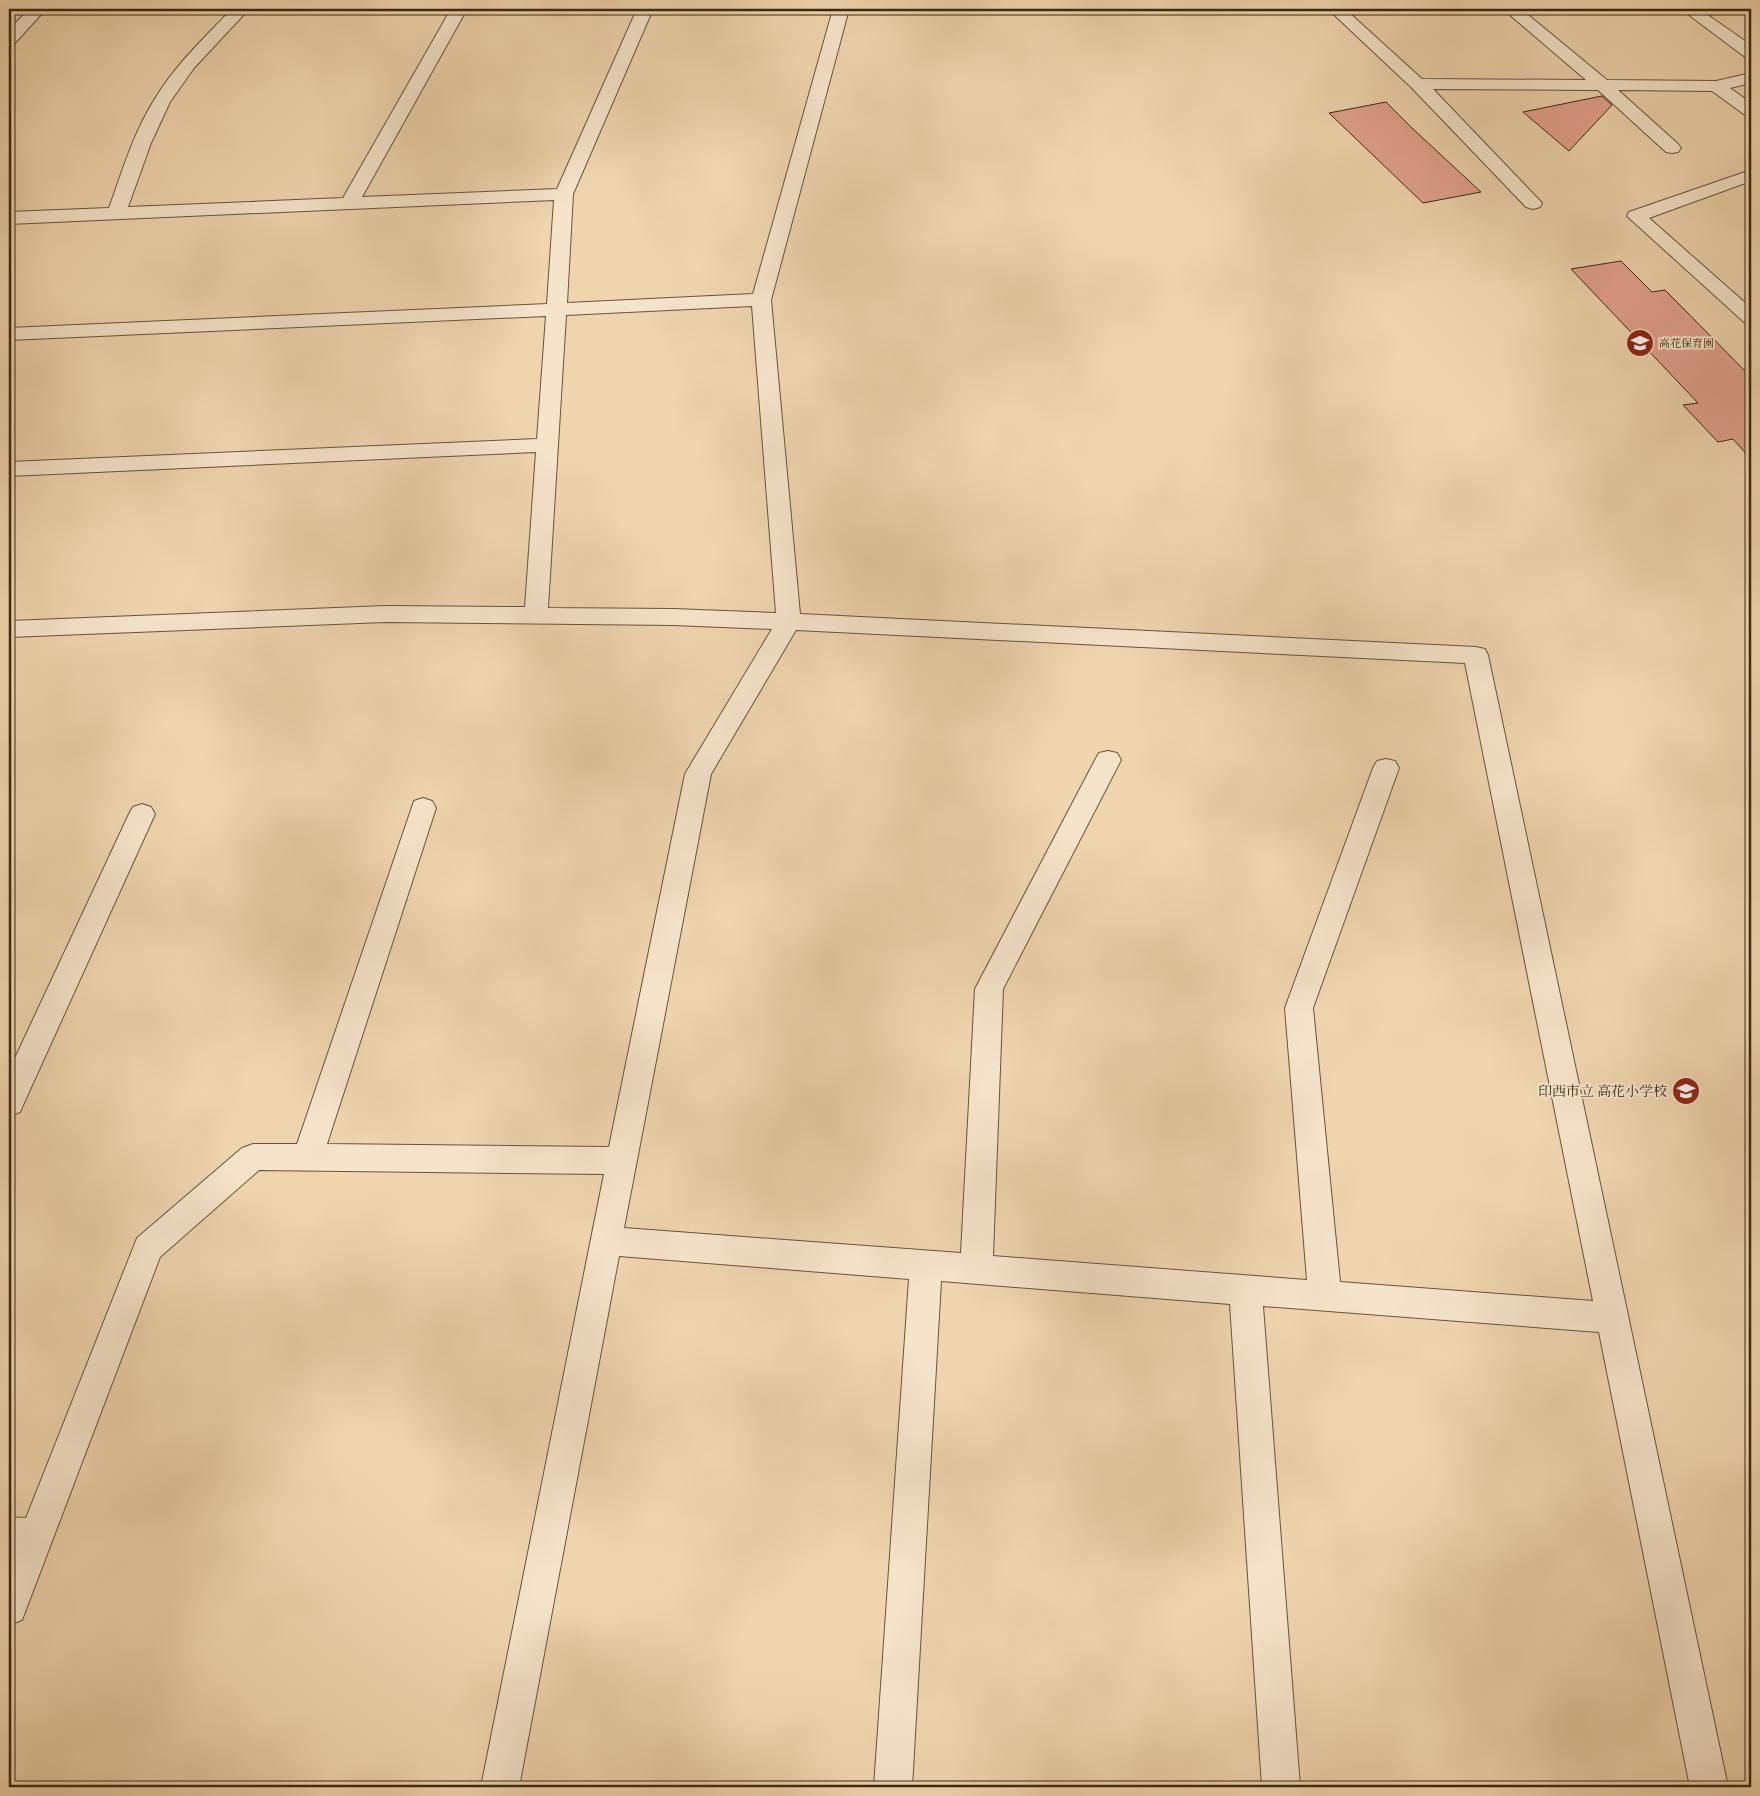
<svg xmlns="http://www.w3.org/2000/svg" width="1760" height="1796" font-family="'IM FELL English','Noto Serif JP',serif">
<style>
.building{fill:#e2a28e;stroke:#3a2914}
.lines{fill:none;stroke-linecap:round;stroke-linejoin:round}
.street-casing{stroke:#67543a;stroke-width:2}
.street{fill:#f5e3ca;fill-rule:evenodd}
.labels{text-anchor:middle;stroke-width:4;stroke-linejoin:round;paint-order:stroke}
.far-poi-label{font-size:11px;fill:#3a2914;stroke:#f5e3ca;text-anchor:start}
.poi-label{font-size:14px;fill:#3a2914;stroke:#f5e3ca;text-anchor:end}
</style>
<rect width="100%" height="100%" fill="#efd4ae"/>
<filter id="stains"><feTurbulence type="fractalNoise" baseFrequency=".004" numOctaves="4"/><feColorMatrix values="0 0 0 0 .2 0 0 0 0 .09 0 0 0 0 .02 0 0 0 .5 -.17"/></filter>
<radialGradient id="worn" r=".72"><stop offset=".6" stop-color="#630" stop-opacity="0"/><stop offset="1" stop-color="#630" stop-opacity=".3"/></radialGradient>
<!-- building -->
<g class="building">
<path d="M1602 96 1612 105 1569 151 1523 112Z"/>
<path d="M1386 102 1412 128 1481 192 1423 203 1329 113Z"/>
<path d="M1621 261 1652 292 1665 290 1751 377V459L1733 439 1718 442 1683 405 1698 403 1571 269Z"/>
</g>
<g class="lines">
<!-- street casing -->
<g class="street-casing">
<g id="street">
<path d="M29 9H46L15 43 9 44V30Z"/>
<path d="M232 9H249L194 68 170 102 151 143 128 207 343 198 451 9H467L362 197 557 189 637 9H653L573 194 567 303 753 294 833 9H849L771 300 800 614 1476 647 1485 649 1488 655 1728 1787H1690L1599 1332 1263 1306 1300 1787H1262L1230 1304 941 1281 912 1787H874L909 1279 619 1256 519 1787H481L604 1174 259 1170 160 1257 27 1607 22 1620 9 1625V1561L12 1553H9V1517L26 1518 137 1238 242 1148 253 1144H297L414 801 423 798 432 801 436 808 327 1144 609 1147 685 774 772 629 673 625 385 622 9 637V621L385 606 525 607 536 452 9 476V462L537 439 546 316 9 340V328L547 304 554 200 9 224V212L109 208C122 172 133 134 153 102 174 66 204 38 232 9ZM752 306 776 613 673 609 548 608 566 315ZM796 630 1465 663 1593 1301 1340 1282 1313 1008 1399 768 1395 761 1386 759 1377 761 1373 768 1285 1008 1307 1280 993 1256 1003 989 1121 760 1117 753 1108 751 1099 753 1095 760 975 989 961 1253 624 1228 711 774Z"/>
<path d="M1328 9H1345L1422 79 1586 80 1503 9H1521L1607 80 1716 81 1751 73V83L1730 88 1751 103V116L1745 115 1712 91 1618 90 1678 144 1681 148 1678 152 1672 153 1666 152 1598 90 1433 89 1542 203 1540 207 1533 209 1526 207 1412 88Z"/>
<path d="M1681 9H1699L1751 45V58L1745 57Z"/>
<path d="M1751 170V181L1649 218 1751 308V324L1744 322 1627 216 1629 212Z"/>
<path d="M142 804 151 807 155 814 24 1103 20 1112 9 1116V1071L129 814 133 807Z"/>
</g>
</g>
<!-- street -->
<use href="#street" class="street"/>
</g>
<!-- icons -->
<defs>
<g id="school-disc" transform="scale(1.4375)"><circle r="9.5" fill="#8f2418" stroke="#f5e3ca"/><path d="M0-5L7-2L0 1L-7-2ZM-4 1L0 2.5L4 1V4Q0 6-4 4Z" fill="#fff"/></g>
</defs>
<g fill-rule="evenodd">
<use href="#school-disc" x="1640" y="343"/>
<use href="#school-disc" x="1686" y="1091"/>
</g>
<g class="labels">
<!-- far-poi labels -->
<g class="far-poi-label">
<text x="1659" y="347">高花保育園</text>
</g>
<!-- poi labels -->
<g class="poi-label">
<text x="1667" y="1096">印西市立 高花小学校</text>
</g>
</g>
<!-- margin -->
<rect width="1760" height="1796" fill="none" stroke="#efd4ae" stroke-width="30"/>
<rect x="10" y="10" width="1740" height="1776" fill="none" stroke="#3a2914" stroke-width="2.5"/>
<rect x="15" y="15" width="1730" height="1766" fill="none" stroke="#3a2914"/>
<rect width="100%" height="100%" filter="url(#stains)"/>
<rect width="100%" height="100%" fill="url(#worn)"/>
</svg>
